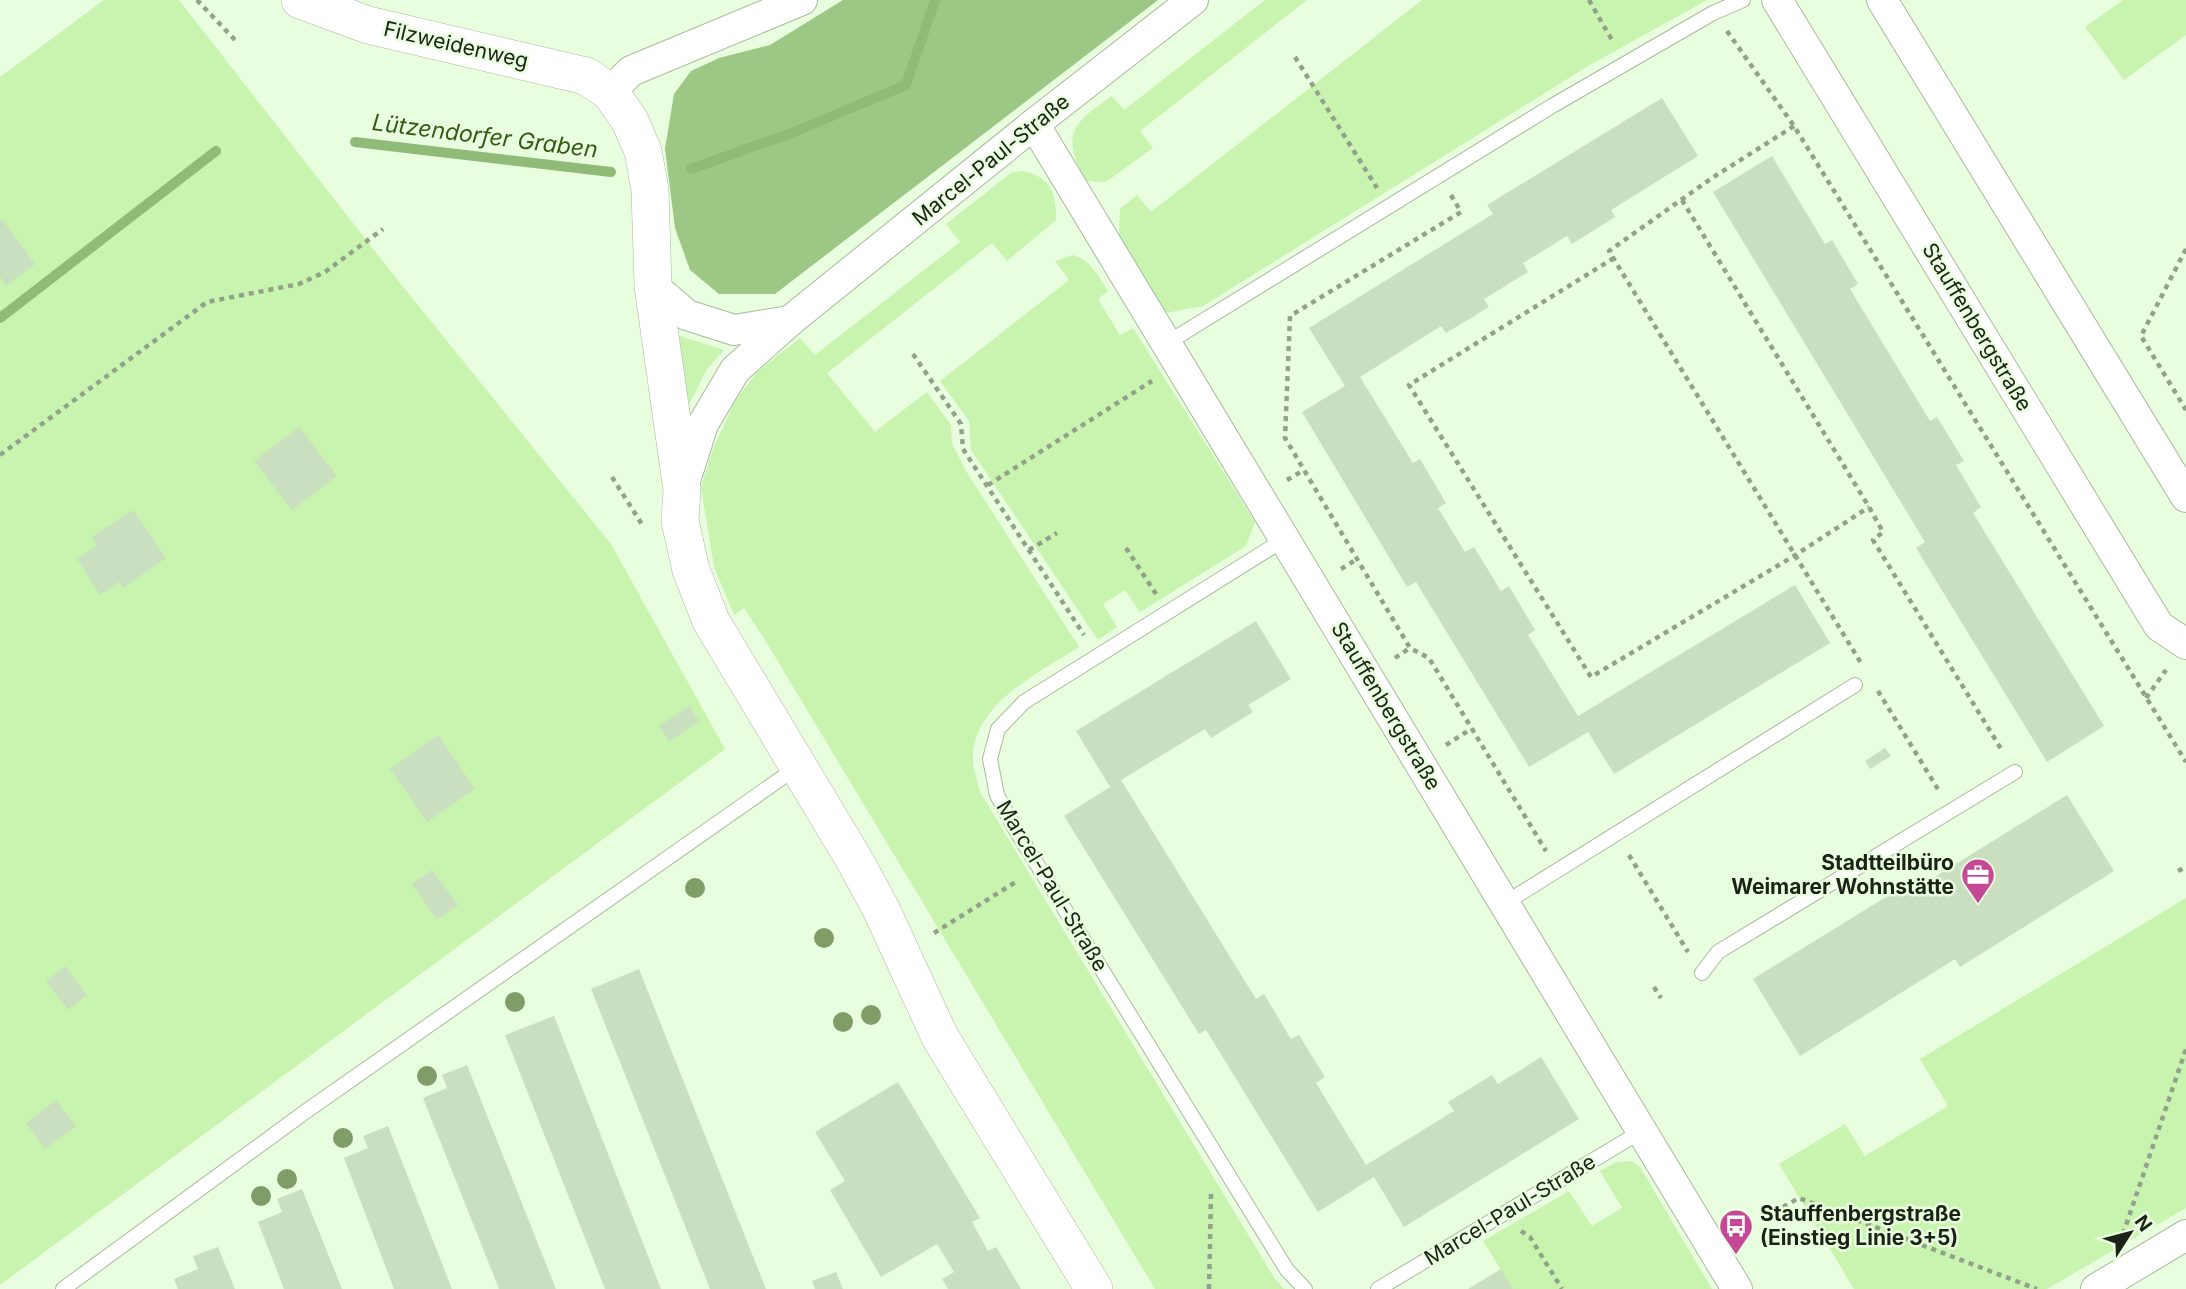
<svg xmlns="http://www.w3.org/2000/svg" width="2186" height="1289" font-family="Inter,sans-serif">
<style>
.green{fill:#c8f4b0}
.forest{fill:#9cc784}
.lines{fill:none;stroke-linecap:round;stroke-linejoin:round}
.stream{stroke:#8fba78;stroke-width:10}
.building{fill:#cadfc0}
.service-casing{stroke:#a7bb9c;stroke-width:16}
.minor-casing{stroke:#a7bb9c;stroke-width:32}
.tertiary-casing{stroke:#a7bb9c;stroke-width:38}
.path{stroke:#92a18a;stroke-width:4.5;stroke-dasharray:5 5;stroke-linecap:butt}
.service{stroke:#fff;stroke-width:14}
.minor{stroke:#fff;stroke-width:30}
.tertiary{stroke:#fff;stroke-width:37}
.tree{fill:#7e9d67}
.labels{text-anchor:middle;stroke-width:5;stroke-linejoin:round;paint-order:stroke}
.street-label{font-size:21px;fill:#1b2217;stroke:#e9fede}
.poi-label{font-size:21px;font-weight:bold;fill:#1b2217;stroke:#e9fede;text-anchor:end}
.water-label{font-size:23px;font-style:italic;fill:#335a17;stroke:#e9fede}
</style>
<rect width="100%" height="100%" fill="#e9fede"/>
<!-- green -->
<g class="green">
<path d="M104 0H179L392 273 611 544 725 749 0 1285V77Z"/>
<path d="M1265 0H1307L1140 131 1153 148 1106 182 1085 181C1061 133 1072 124 1112 96L1124 110Z"/>
<path d="M1422 0H1707L1590 65 1203 306 1166 313 1119 235 1120 209 1137 195 1151 212Z"/>
<path d="M2123 0H2186V35L2124 80 2085 27Z"/>
<path d="M1022 171C1050 176 1057 193 1056 220L1007 261 992 243 827 373 875 432 927 392 951 425 952 443 966 471 1079 647C1040 672 971 705 973 760 973 770 978 782 980 792L1275 1279 1284 1289H1155L765 640 744 608 734 615 714 567 701 488 712 451 735 401 758 371 800 338 815 355 960 242 946 224 1011 173Z"/>
<path d="M1073 255C1091 261 1098 275 1108 291L1098 299 1120 335 1133 328 1255 522 1246 546 1140 612 1125 590 1103 604 1117 627 1098 640 971 450 969 421 940 381 1069 280 1055 261Z"/>
<path d="M677 335 724 350 707 369 683 416Z"/>
<path d="M2186 898V1208L2047 1289H1854L1779 1164 1845 1124 1865 1156 1948 1106 1920 1059Z"/>
<path d="M1631 1161 1640 1167 1712 1289H1513L1483 1241 1569 1191 1592 1226 1622 1208 1600 1171 1616 1162Z"/>
</g>
<!-- forest -->
<path class="forest" d="M843 0H1158L775 294H719L690 270 675 228 665 149 674 94 691 71 719 58 770 45Z"/>
<g class="lines">
<!-- stream -->
<g class="stream">
<path d="M355 142 611 172"/>
<path d="M691 169 794 132 906 85 935 0"/>
<path d="M0 318 216 151"/>
</g>
</g>
<!-- building -->
<g class="building">
<path d="M1662 98 1698 156 1611 210 1615 217 1572 244 1567 236 1523 263 1528 272 1484 299 1489 307 1446 333 1441 326 1360 377 1413 463 1420 459 1446 503 1438 508 1465 552 1474 547 1501 591 1509 586 1535 630 1528 635 1578 716 1795 585 1830 643 1614 774 1588 732 1529 767 1416 582 1407 587 1302 412 1345 386 1309 328 1493 214 1487 205Z"/>
<path d="M1772 156 1825 244 1832 240 1858 284 1850 289 1930 421 1937 417 1964 461 1956 465 1981 507 1973 513 2104 726 2047 762 1916 548 1925 542 1713 192Z"/>
<path d="M2 219 35 264 6 286 0 277V221Z"/>
<path d="M299 427 337 476 292 510 254 461Z"/>
<path d="M133 510 166 558 123 588 119 582 100 595 77 559 97 545 92 537Z"/>
<path d="M1256 621 1291 679 1248 705 1253 712 1211 738 1205 729 1121 780 1256 999 1264 994 1291 1039 1299 1035 1325 1077 1316 1083 1366 1165 1454 1111 1448 1102 1492 1075 1498 1084 1541 1057 1579 1119 1404 1227 1374 1177 1318 1212 1206 1030 1199 1034 1064 816 1110 787 1076 731Z"/>
<path d="M689 706 699 721 669 742 659 726Z"/>
<path d="M438 735 475 789 427 822 390 769Z"/>
<path d="M1885 748 1891 756 1870 769 1865 761Z"/>
<path d="M2067 795 2114 871 1960 967 1955 959 1800 1056 1753 979 1907 884 1912 891Z"/>
<path d="M432 870 458 905 437 920 412 884Z"/>
<path d="M65 966 87 995 68 1010 46 981Z"/>
<path d="M639 969 766 1289H710L591 989Z"/>
<path d="M554 1016 661 1289H605L505 1035Z"/>
<path d="M467 1065 556 1289H499L423 1098 447 1088 442 1075Z"/>
<path d="M898 1082 980 1218 972 1222 988 1251 996 1247 1021 1289H948L942 1279 954 1272 937 1244 881 1277 830 1190 845 1181 815 1132Z"/>
<path d="M56 1100 76 1126 45 1149 26 1123Z"/>
<path d="M388 1126 452 1289H394L344 1158 368 1148 363 1136Z"/>
<path d="M302 1189 342 1289H284L258 1222 282 1212 277 1199Z"/>
<path d="M218 1247 235 1289H178L174 1279 198 1269 193 1256Z"/>
<path d="M1501 1269 1513 1289H1468Z"/>
<path d="M836 1272 843 1289H815L812 1281Z"/>
</g>
<g class="lines">
<!-- service casing -->
<g class="service-casing">
<g id="service">
<path d="M1167 343 1552 106 1713 13 1743 0"/>
<path d="M1285 539 1024 702 998 729 990 759 997 795 1014 827 1287 1270 1305 1289"/>
<path d="M1505 903 1855 685"/>
<path d="M1702 973 1718 952 2015 772"/>
<path d="M63 1289 305 1112 796 768"/>
<path d="M1378 1289 1642 1131"/>
</g>
</g>
<!-- minor casing -->
<g class="minor-casing">
<g id="minor">
<path d="M1777 0 2159 626 2186 644"/>
<path d="M1882 0 2186 497"/>
<path d="M610 92 631 71 802 0"/>
<path d="M1034 124 1737 1289"/>
<path d="M653 286 687 315 734 330 790 321"/>
<path d="M683 487 703 424 735 370 791 320 1034 124 1193 0"/>
<path d="M2096 1289 2186 1235"/>
</g>
</g>
<!-- tertiary casing -->
<g class="tertiary-casing">
<path id="tertiary" d="M300 0 368 25 586 76 610 92 630 121 643 151 650 190 653 286 682 490 680 521 691 570 711 621 855 861 881 909 940 1037 1094 1289"/>
</g>
<!-- path -->
<g class="path">
<path d="M197 0 236 41"/>
<path d="M1589 0 1613 42"/>
<path d="M1727 31 1794 126 2186 762"/>
<path d="M1295 57 1377 188"/>
<path d="M1794 126 1712 178 1609 251 1861 663"/>
<path d="M1451 195 1461 212 1290 316 1285 438 1410 648 1429 658 1546 851"/>
<path d="M1682 200 1869 507 1883 532 1873 540 2003 752"/>
<path d="M2186 249 2141 336 2186 410"/>
<path d="M1614 258 1409 385 1591 677 1794 556 1869 507"/>
<path d="M913 354 961 424 963 449 1084 635"/>
<path d="M0 455 207 302 299 284 325 272 383 229"/>
<path d="M612 477 643 526"/>
<path d="M1287 480 1304 470"/>
<path d="M988 485 1152 381"/>
<path d="M1126 548 1156 594"/>
<path d="M1029 550 1057 533"/>
<path d="M1341 569 1357 559"/>
<path d="M1395 658 1410 648"/>
<path d="M1878 691 1939 791"/>
<path d="M2146 698 2166 670"/>
<path d="M1446 745 1471 729"/>
<path d="M1629 855 1688 952"/>
<path d="M2178 871 2186 867"/>
<path d="M934 933 1019 880"/>
<path d="M1654 987 1661 998"/>
<path d="M1783 1207 1799 1198 2037 1289"/>
<path d="M1521 1231 1530 1237 1562 1289"/>
<path d="M2123 1234 2186 1049"/>
<path d="M1209 1289 1211 1194"/>
</g>
<!-- service -->
<use href="#service" class="service"/>
<!-- minor -->
<use href="#minor" class="minor"/>
<!-- tertiary -->
<use href="#tertiary" class="tertiary"/>
</g>
<!-- trees -->
<g class="tree">
<circle cx="695" cy="888" r="10"/>
<circle cx="824" cy="938" r="10"/>
<circle cx="515" cy="1002" r="10"/>
<circle cx="871" cy="1015" r="10"/>
<circle cx="843" cy="1022" r="10"/>
<circle cx="427" cy="1076" r="10"/>
<circle cx="343" cy="1138" r="10"/>
<circle cx="287" cy="1179" r="10"/>
<circle cx="261" cy="1196" r="10"/>
</g>
<!-- icons -->
<defs>
<g id="office-pin" transform="scale(1.75)"><path d="M0 17L-7.5 6A9.5 9.5 0 1 1 7.5 6Z" fill="#c64998" stroke="#e9fede"/><path d="M-6-3h4V-5.5h4V-3h4V5H-6ZM-1-4.5V-3h2v-1.5ZM-6 0V1H6V0Z" fill="#fff"/></g>
<g id="bus-pin" transform="scale(1.75)"><path d="M0 17L-7.5 6A9.5 9.5 0 1 1 7.5 6Z" fill="#c64998" stroke="#e9fede"/><path d="M-5-6H5V4H4V6H2V4H-2V6H-4V4H-5ZM-3.5-4V0h7V-4ZM-3.5 1.2v1.5H-2V1.2ZM2 1.2v1.5H3.5V1.2Z" fill="#fff"/></g>
</defs>
<g fill-rule="evenodd">
<use href="#office-pin" x="1978" y="875"/>
<use href="#bus-pin" x="1736" y="1226"/>
</g>
<g class="labels">
<!-- street labels -->
<g class="street-label">
<text transform="translate(456 45) rotate(13)" y="7">Filzweidenweg</text>
<text transform="translate(991 160) rotate(-39)" y="7">Marcel-Paul-Straße</text>
<text transform="translate(1977 327) rotate(59)" y="7">Stauffenbergstraße</text>
<text transform="translate(1386 706) rotate(59)" y="7">Stauffenbergstraße</text>
<text transform="translate(1052 886) rotate(59)" y="7">Marcel-Paul-Straße</text>
<text transform="translate(1510 1210) rotate(-31)" y="7">Marcel-Paul-Straße</text>
</g>
<!-- poi labels -->
<g class="poi-label">
<text x="1954" y="870">Stadtteilbüro<tspan x="1954" dy="24">Weimarer Wohnstätte</tspan></text>
<text x="1760" y="1221" text-anchor="start">Stauffenbergstraße<tspan x="1760" dy="24">(Einstieg Linie 3+5)</tspan></text>
</g>
<!-- water labels -->
<g class="water-label">
<text transform="translate(485 136) rotate(7)" y="8">Lützendorfer Graben</text>
</g>
</g>
<!-- north arrow -->
<g transform="translate(2130 1233) rotate(54)" stroke="#e9fede" stroke-width="5" paint-order="stroke">
<path d="M0-5L12 26L0 18L-12 26Z" fill="#1b2217"/>
<text y="-10" font-size="19" font-weight="bold" text-anchor="middle" fill="#1b2217">N</text>
</g>
</svg>
